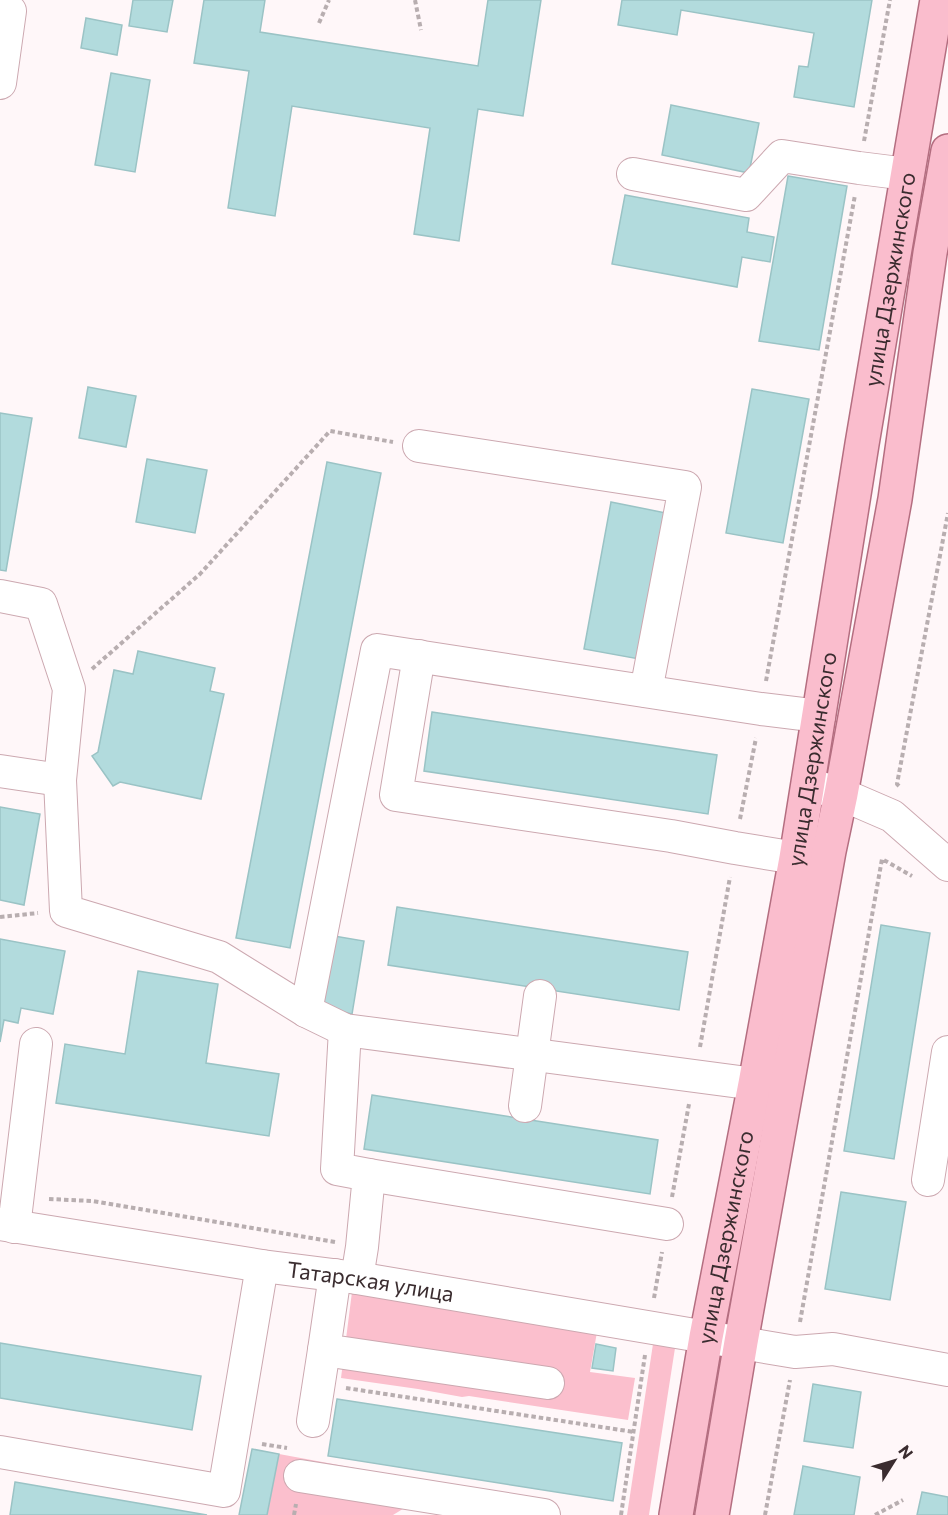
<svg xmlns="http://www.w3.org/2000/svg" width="948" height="1515" font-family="Commissioner,sans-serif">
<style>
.green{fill:#fbbfcd}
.building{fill:#b2dbdd;stroke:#9ac3c5;stroke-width:1.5}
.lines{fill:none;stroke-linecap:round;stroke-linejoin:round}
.minor-casing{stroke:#cca8b0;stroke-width:34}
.major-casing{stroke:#b46e80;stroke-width:36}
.path{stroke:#b8aeb0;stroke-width:4;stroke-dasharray:4.5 3;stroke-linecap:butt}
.minor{stroke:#fff;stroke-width:32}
.major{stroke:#fabdcd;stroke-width:33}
.labels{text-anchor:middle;stroke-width:5;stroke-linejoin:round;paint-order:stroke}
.street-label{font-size:22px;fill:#3a2c2f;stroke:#fff7f9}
</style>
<rect width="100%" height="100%" fill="#fff7f9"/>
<!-- green -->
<g class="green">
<path d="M352 1292 597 1332 590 1372 635 1378 628 1420 469 1396 462 1397 418 1389 341 1378Z"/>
<path d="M653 1344 675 1348 649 1515H627Z"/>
<path d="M279 1454 398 1476 406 1507 393 1515H267Z"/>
</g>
<!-- building -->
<g class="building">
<path d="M133 0H173L167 32 129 26Z"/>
<path d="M204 0H265L260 32 478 66 488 0H541L523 116 478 109 459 241 414 234 430 128 292 106 275 216 228 208 249 71 194 63Z"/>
<path d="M622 0H872L854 107 794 97 799 66 808 67 814 33 681 10 677 35 618 25Z"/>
<path d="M86 18 122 25 117 55 81 48Z"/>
<path d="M111 73 150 80 135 172 95 165Z"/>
<path d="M671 105 759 123 749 173 662 155Z"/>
<path d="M788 176 847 186 819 350 759 341Z"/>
<path d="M625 195 749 218 747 232 774 237 770 262 742 257 737 287 612 264Z"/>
<path d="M88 387 136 396 126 447 79 438Z"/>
<path d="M752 389 809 399 783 543 726 533Z"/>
<path d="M0 413 32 418 6 571 0 570Z"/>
<path d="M147 459 207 470 195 533 136 522Z"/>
<path d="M327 462 381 473 290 948 236 938Z"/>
<path d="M611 502 666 513 639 659 584 649Z"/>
<path d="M138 651 215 668 210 691 224 694 201 799 120 782 113 786 92 756 98 752 114 670 133 674Z"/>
<path d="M432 712 717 755 708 814 424 771Z"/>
<path d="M0 807 40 814 24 905 0 900Z"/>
<path d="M397 907 688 952 679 1010 388 965Z"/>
<path d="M881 925 930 933 894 1159 844 1151Z"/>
<path d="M334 936 364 941 352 1014 322 1008Z"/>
<path d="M0 939 65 951 53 1014 21 1008 18 1023 4 1020 0 1042Z"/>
<path d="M138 971 218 984 206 1063 279 1074 269 1136 56 1103 65 1044 125 1054Z"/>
<path d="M372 1095 658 1140 650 1194 364 1149Z"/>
<path d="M841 1192 906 1202 890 1300 825 1289Z"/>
<path d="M0 1343 201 1376 192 1430 0 1398Z"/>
<path d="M596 1344 616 1348 613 1371 592 1368Z"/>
<path d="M813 1384 861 1392 853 1448 804 1441Z"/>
<path d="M337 1399 622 1443 613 1501 328 1456Z"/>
<path d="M252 1449 279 1454 267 1515H239Z"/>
<path d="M803 1466 860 1477 854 1515H794Z"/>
<path d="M15 1482 207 1515H10Z"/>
<path d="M922 1492 948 1497V1515H917Z"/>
</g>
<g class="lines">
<!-- minor casing -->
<g class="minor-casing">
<g id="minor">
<path d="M0 10 10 11 0 83"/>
<path d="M633 174 746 195 782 156 859 168 907 174"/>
<path d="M419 446 685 487 646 691"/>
<path d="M0 596 41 604 69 689 60 780 66 911 219 957 306 1011 345 1030 755 1084"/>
<path d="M419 656 396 795 671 836 735 848 796 858"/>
<path d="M0 771 60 780"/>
<path d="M808 784 841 794 892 816 948 865"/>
<path d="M306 1011 377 650 761 709 819 716"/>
<path d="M345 1030 337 1169 369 1175 362 1247 357 1278"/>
<path d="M525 1106 540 996"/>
<path d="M369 1175 667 1224"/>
<path d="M928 1180 948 1052"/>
<path id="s1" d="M0 1224 262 1266 357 1278 795 1352 833 1349 948 1370"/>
<path d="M14 1227 36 1044"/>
<path d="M335 1275 324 1350 548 1383"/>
<path d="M313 1421 324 1350"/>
<path d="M0 1452 224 1491 262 1266"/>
<path d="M300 1476 544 1515"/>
</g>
</g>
<!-- major casing -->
<g class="major-casing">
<g id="major">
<path id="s2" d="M676 1515 706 1337 755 1084 796 858 862 444 937 0"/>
<path d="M712 1515 741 1342 829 851 841 794 895 499 930 253 948 151"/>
</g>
</g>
<!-- path -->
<g class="path">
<path d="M415 0 421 30"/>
<path d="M319 23 329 0"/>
<path d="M864 141 890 0"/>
<path d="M92 669 200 574 330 431 393 442"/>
<path d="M766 681 855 195"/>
<path d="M899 786 897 784 948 513"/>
<path d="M740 819 756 738"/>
<path d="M0 917 38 913"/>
<path d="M700 1047 730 877"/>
<path d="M672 1197 689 1104"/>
<path d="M49 1199 92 1201 335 1242"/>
<path d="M654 1298 662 1252"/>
<path d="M800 1322 882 859 912 876"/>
<path d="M346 1388 634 1432"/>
<path d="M262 1444 287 1448"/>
<path d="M294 1515 296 1504"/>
<path d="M621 1515 645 1355"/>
<path d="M765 1515 790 1380"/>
<path d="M875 1515 903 1500"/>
</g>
<!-- minor -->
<use href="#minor" class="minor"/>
<!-- major -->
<use href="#major" class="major"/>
</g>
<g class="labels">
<!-- street labels -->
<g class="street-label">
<text dy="8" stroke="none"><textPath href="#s2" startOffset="1254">улица Дзержинского</textPath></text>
<text dy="8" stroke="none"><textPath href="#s2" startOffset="768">улица Дзержинского</textPath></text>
<text dy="8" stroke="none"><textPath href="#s2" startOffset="282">улица Дзержинского</textPath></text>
<text dy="8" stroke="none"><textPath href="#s1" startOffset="375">Татарская улица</textPath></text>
</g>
</g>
<!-- north arrow -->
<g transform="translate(894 1461) rotate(53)" stroke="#fff7f9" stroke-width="4.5" paint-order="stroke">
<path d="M0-4.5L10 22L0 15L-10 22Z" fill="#3a2c2f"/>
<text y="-9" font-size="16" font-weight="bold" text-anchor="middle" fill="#3a2c2f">N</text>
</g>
</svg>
